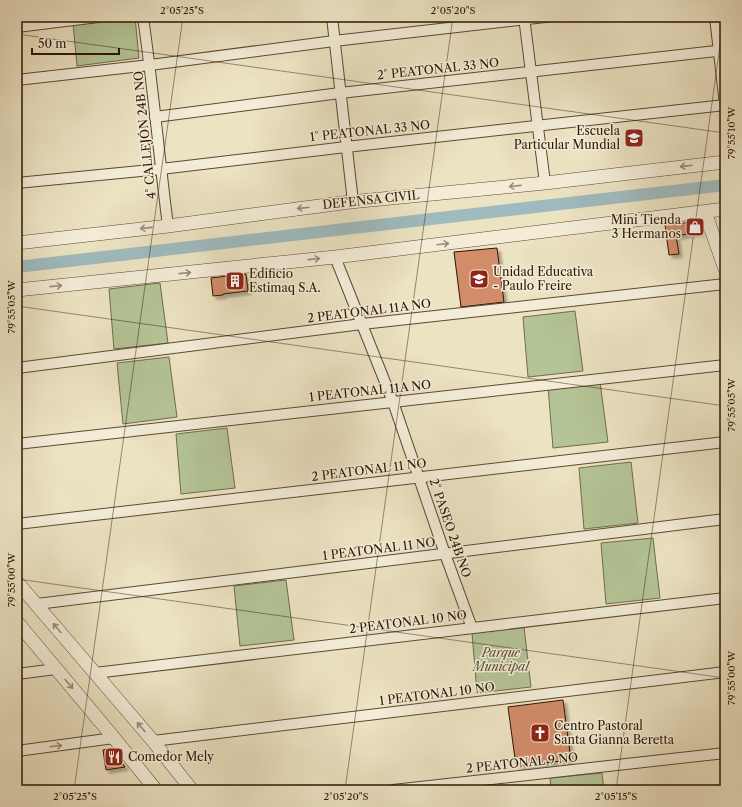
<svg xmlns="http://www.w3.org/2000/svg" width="742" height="807" font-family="'Libre Caslon Text',serif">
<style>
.green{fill:#b4c496;stroke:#706c4c}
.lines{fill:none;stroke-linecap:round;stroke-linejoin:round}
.canal{stroke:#9fbbbf;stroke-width:12}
.building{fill:#d38c6b;stroke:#2d1501;filter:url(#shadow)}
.minor-casing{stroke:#5d4832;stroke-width:12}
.tertiary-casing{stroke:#5d4832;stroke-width:14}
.minor{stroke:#f3edd8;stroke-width:10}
.tertiary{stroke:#f3edd8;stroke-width:13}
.oneway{stroke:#9a8c77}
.ticks{fill:none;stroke:#2d1501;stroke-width:1;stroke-opacity:0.45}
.labels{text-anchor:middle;stroke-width:3;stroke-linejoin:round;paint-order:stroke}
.street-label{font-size:12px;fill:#2d1501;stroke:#f3edd8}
.poi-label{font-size:12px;fill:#2d1501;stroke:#f3edd8;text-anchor:start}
.park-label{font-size:12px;font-style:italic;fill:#5c5235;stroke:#f3edd8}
.neatline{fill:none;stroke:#2d1501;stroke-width:1.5}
.ticks-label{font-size:10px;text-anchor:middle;fill:#2d1501}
</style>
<defs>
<filter id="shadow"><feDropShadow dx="3.5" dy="3.5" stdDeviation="1" flood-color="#0004"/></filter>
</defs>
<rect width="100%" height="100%" fill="#ece3c3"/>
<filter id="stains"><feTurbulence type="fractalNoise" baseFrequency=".005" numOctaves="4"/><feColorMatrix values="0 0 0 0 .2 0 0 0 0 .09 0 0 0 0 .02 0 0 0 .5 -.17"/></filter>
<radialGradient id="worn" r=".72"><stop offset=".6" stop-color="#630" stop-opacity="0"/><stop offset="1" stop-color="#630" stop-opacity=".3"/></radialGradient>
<!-- green -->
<g class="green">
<path d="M124 17H135L139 58 77 66 73 23Z"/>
<path d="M160 283 168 343 114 349 109 289Z"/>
<path d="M575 311 583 371 528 377 523 317Z"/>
<path d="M169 357 177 417 123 424 117 363Z"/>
<path d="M600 382 608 442 553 448 548 387Z"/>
<path d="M227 428 235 488 181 494 176 434Z"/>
<path d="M631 462 638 523 584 529 579 468Z"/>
<path d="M653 538 660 598 606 604 601 543Z"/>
<path d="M286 580 294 640 240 646 234 586Z"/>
<path d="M524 627 531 687 477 693 472 633Z"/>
<path d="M602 773 604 790H551L550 778Z"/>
</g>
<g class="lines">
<!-- canal -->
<path class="canal" d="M17 267 725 185"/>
</g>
<!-- building -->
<g class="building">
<path d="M698 220 700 232 676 236 679 254 669 255 665 225 674 223V225Z"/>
<path d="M497 248 504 302 461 307 454 252Z"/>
<path d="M246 274 248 291 223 294V295L213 296 211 278Z"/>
<path d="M563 700 571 760 516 766 508 707Z"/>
<path d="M111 748 125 767 106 770 103 750Z"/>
</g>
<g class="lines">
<!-- minor casing -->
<g class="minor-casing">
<g id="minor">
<path d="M143 17C153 86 159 156 168 226"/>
<path d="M332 17 353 202"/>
<path d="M524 17 545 183"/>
<path d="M715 17 725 105"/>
<path d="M17 27 98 17"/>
<path d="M17 80 150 65 334 41 545 17"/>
<path d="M155 117 340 93 725 50"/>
<path d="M17 183 161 169 346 147 725 105"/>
<path d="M335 257 393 402 445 554 472 628"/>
<path d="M17 368 362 324 725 284"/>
<path d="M17 444 725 365"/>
<path d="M17 524 725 442"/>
<path d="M37 604 725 519"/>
<path d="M95 673 725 598"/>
<path d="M17 674 56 669"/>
<path d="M153 741 725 672"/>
<path d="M17 751 114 738"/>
<path d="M393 790 725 753"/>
</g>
</g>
<!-- tertiary casing -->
<g class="tertiary-casing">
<g id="tertiary">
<path d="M705 212 725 269"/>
<path d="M17 243 168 226 350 202 545 183 725 162"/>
<path d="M17 290 335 257 725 209"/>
<path d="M17 582 153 741 192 790"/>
<path d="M17 622 114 738 156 790"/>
</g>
</g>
<!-- minor -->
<use href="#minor" class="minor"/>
<!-- tertiary -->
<use href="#tertiary" class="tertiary"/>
</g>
<!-- one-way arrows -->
<defs><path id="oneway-shaft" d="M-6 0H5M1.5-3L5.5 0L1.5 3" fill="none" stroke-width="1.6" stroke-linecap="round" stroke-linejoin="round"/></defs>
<g class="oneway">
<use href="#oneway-shaft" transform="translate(686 166) rotate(173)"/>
<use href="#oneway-shaft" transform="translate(515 186) rotate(174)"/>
<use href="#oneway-shaft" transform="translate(303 208) rotate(173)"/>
<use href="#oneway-shaft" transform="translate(146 228) rotate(174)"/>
<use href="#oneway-shaft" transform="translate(443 244) rotate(-7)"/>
<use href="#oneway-shaft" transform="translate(314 259) rotate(-6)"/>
<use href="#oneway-shaft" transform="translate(185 273) rotate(-6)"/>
<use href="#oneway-shaft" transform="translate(56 286) rotate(-6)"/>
<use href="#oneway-shaft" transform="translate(57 628) rotate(-130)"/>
<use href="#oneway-shaft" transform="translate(69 684) rotate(50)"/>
<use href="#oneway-shaft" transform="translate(141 727) rotate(-130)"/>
<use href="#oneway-shaft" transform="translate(56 746) rotate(-7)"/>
</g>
<!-- ticks -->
<path class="ticks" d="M17 34 725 133M17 306 725 406M17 579 725 678M74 790 183 17M345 790 453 17M616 790 724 17"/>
<!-- icons -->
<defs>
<g id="school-square" transform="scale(1)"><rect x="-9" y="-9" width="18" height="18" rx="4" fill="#8f2418" stroke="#f3edd8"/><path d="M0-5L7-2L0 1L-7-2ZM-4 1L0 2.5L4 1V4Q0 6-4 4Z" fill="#fff"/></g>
<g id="shop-square" transform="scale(1)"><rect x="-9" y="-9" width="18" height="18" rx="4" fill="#8f2418" stroke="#f3edd8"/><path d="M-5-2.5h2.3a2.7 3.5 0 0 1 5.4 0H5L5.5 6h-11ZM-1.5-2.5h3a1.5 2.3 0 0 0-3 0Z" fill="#fff"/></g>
<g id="building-square" transform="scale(1)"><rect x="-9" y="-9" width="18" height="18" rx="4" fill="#8f2418" stroke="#f3edd8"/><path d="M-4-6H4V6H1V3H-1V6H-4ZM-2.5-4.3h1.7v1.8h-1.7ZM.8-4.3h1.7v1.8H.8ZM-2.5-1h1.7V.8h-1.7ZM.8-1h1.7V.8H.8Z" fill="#fff"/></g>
<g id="church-square" transform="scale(1)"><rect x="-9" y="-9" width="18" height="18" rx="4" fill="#8f2418" stroke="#f3edd8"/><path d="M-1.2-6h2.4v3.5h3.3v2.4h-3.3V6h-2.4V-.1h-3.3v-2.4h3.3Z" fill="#fff"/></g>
<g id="restaurant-square" transform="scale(1)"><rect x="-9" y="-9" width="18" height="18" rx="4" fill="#8f2418" stroke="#f3edd8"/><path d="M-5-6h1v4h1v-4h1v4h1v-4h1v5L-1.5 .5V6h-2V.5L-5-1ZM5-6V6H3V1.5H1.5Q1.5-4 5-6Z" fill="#fff"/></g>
</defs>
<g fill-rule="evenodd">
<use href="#school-square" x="634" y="138"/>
<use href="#shop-square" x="695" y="227"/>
<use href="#school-square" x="479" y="279"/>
<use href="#building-square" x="235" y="281"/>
<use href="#church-square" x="540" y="733"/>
<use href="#restaurant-square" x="114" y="757"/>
</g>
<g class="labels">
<!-- street labels -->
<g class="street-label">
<text transform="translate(438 69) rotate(-6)" y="4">2° PEATONAL 33 NO</text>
<text transform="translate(370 131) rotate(-6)" y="4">1° PEATONAL 33 NO</text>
<text transform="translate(145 135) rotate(-96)" y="4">4° CALLEJÓN 24B NO</text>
<text transform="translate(371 200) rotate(-6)" y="4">DEFENSA CIVIL</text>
<text transform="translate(369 311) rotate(-7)" y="4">2 PEATONAL 11A NO</text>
<text transform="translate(370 391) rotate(-6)" y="4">1 PEATONAL 11A NO</text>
<text transform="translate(369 470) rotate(-7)" y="4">2 PEATONAL 11 NO</text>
<text transform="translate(450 528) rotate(71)" y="4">2° PASEO 24B NO</text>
<text transform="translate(379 549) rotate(-7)" y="4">1 PEATONAL 11 NO</text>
<text transform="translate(408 622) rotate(-7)" y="4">2 PEATONAL 10 NO</text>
<text transform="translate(437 694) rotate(-7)" y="4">1 PEATONAL 10 NO</text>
<text transform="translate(522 763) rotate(-6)" y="4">2 PEATONAL 9 NO</text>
</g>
<!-- poi labels -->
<g class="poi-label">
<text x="620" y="135" text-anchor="end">Escuela<tspan x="620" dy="14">Particular Mundial</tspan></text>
<text x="681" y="224" text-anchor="end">Mini Tienda<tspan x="681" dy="14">3 Hermanos</tspan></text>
<text x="493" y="276">Unidad Educativa<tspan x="493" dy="14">- Paulo Freire</tspan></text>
<text x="249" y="278">Edificio<tspan x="249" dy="14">Estimaq S.A.</tspan></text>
<text x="554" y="730">Centro Pastoral<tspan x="554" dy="14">Santa Gianna Beretta</tspan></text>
<text x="128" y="761">Comedor Mely</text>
</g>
<!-- park labels -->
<g class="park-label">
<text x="501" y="657">Parque<tspan x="501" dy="14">Municipal</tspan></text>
</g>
</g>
<!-- margin -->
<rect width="742" height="807" fill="none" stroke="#ece3c3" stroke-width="44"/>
<!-- scale -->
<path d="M32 48v6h87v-6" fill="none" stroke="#2d1501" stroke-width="2"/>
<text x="38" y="48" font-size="12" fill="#2d1501" stroke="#f3edd8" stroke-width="3" paint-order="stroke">50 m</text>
<rect x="22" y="22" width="698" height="763" class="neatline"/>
<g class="ticks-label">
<text x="182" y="14">2°05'25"S</text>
<text x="453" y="14">2°05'20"S</text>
<text transform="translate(731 133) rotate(-90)" y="4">79°55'10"W</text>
<text transform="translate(11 307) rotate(-90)" y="4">79°55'05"W</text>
<text transform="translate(731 405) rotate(-90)" y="4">79°55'05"W</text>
<text transform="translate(11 580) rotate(-90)" y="4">79°55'00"W</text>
<text transform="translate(731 678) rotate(-90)" y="4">79°55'00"W</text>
<text x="75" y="800">2°05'25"S</text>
<text x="346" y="800">2°05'20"S</text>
<text x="616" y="800">2°05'15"S</text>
</g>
<rect width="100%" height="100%" filter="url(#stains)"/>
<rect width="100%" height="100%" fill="url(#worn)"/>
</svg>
